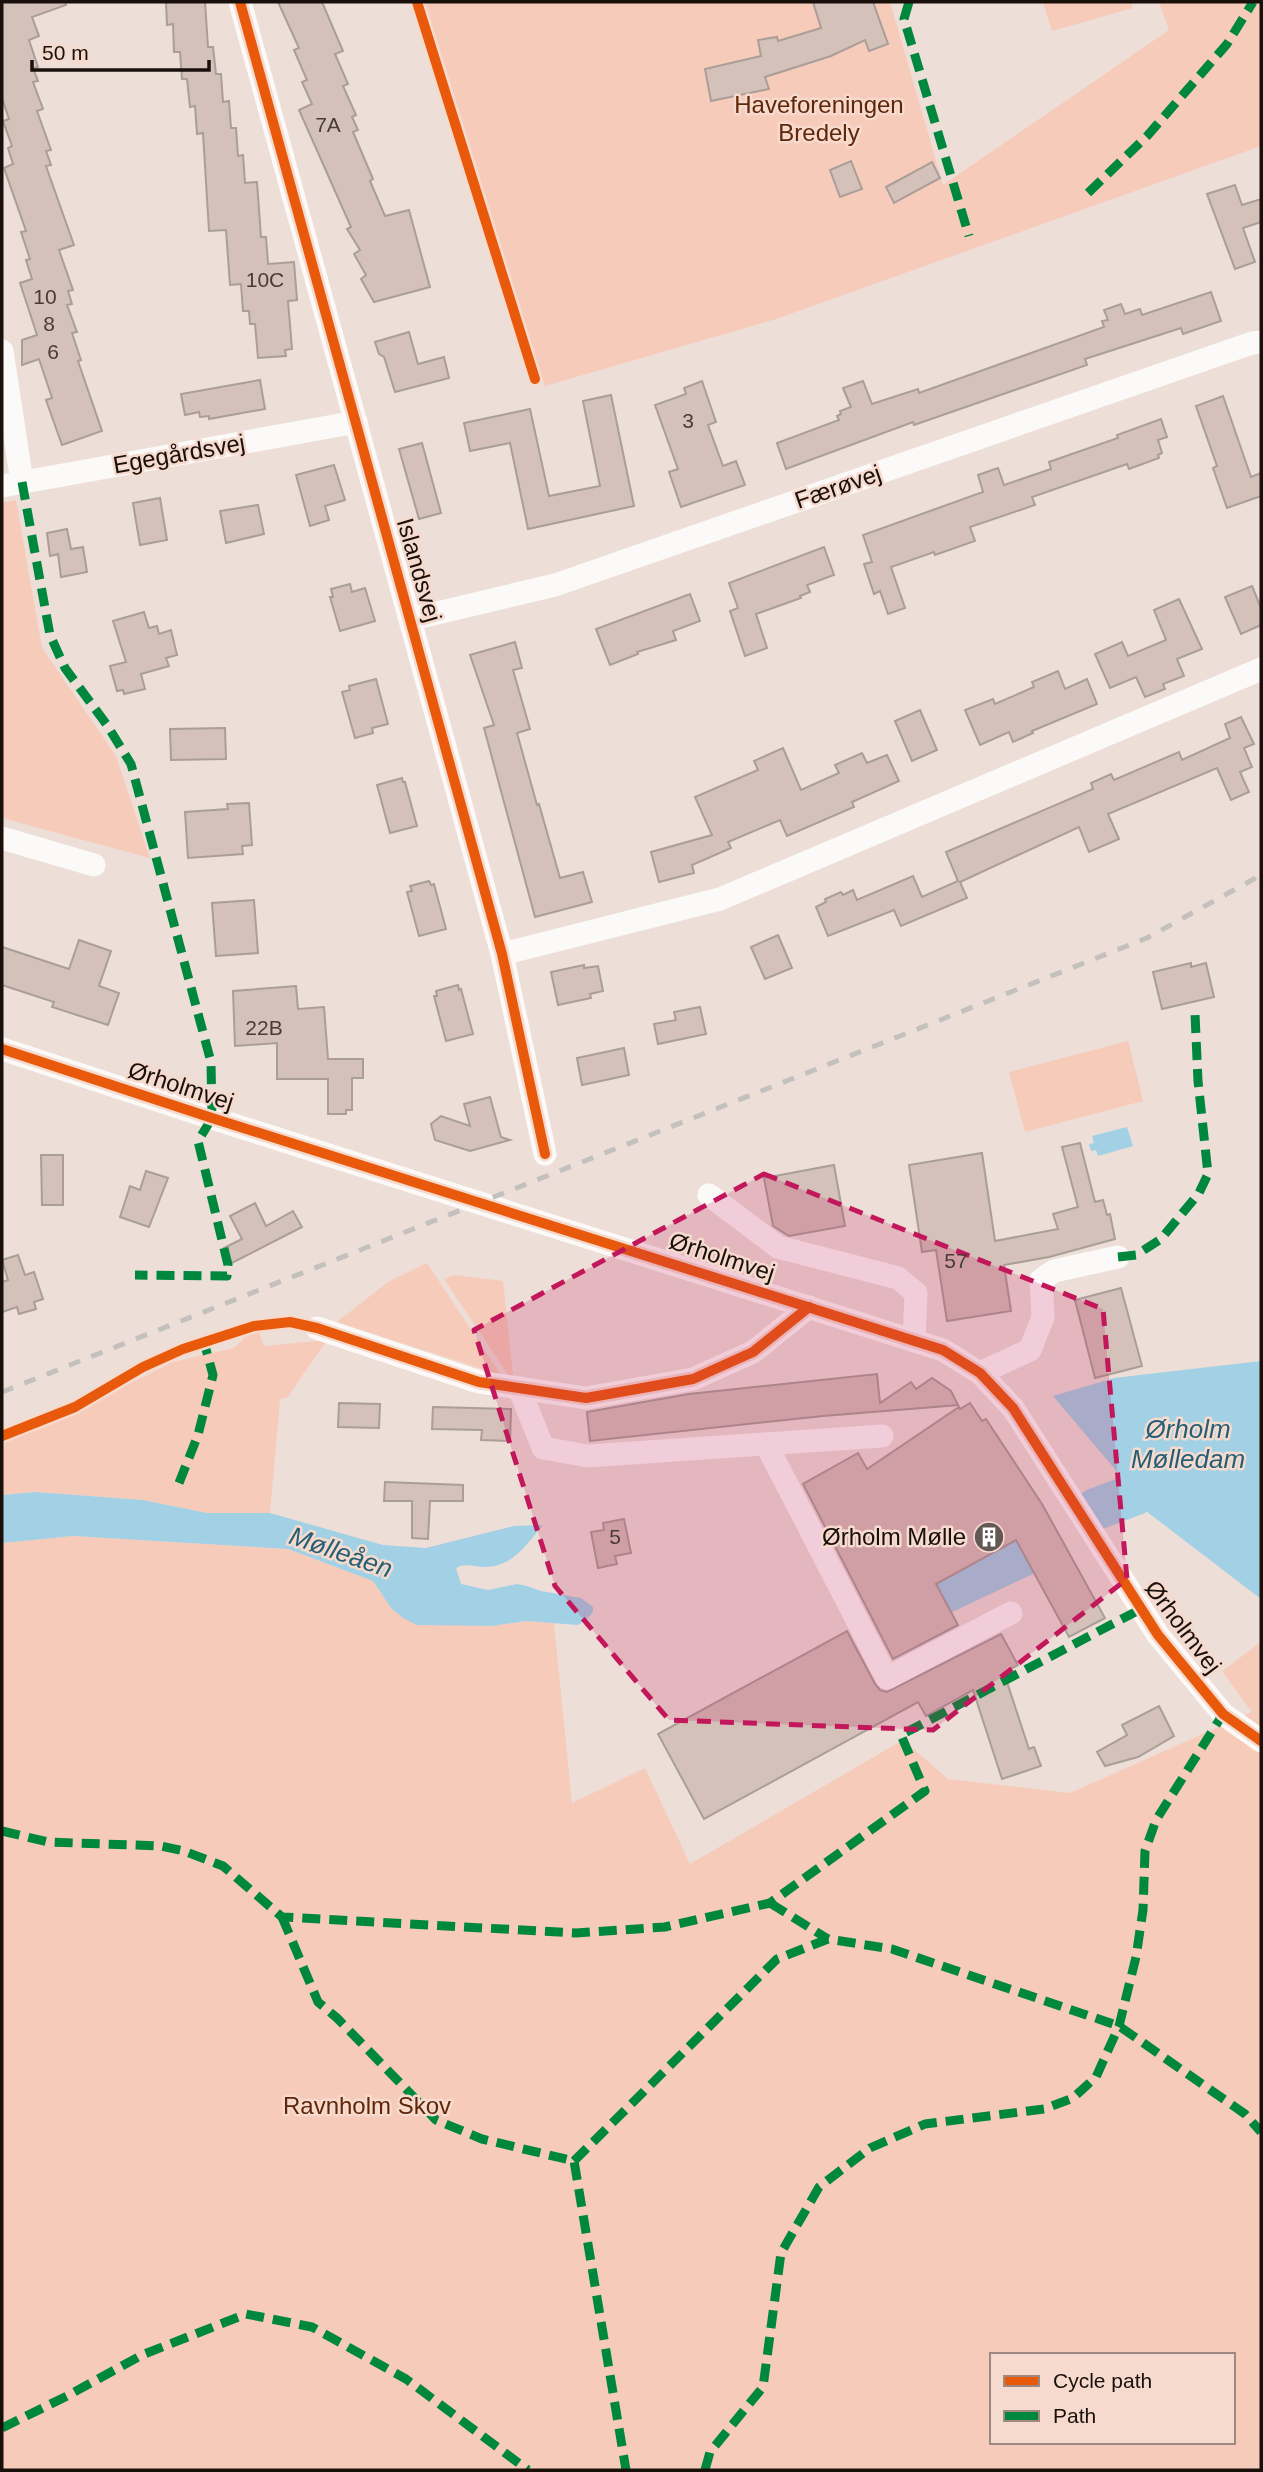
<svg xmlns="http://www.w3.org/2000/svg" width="1263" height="2472" font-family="Arial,sans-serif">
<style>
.green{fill:#f6cbb9;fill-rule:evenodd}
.water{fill:#a2d1e5}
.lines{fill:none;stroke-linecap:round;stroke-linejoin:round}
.river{stroke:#a2d1e5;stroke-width:42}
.building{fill:#d4c1b9;stroke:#aa9e99;stroke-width:2}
.minor{stroke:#fcfaf9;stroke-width:23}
.rail{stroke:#c4c0be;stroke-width:5;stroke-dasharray:12 12;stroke-linecap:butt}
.quiet{stroke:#00873e;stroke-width:9;stroke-dasharray:18 9;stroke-linecap:butt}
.cycleway-casing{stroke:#f6dace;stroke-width:15}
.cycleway{stroke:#e8590c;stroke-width:10}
.marked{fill:#c2185b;fill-opacity:0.2;stroke:#c2185b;stroke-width:5;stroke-dasharray:14 9;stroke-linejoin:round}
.labels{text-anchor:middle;stroke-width:5;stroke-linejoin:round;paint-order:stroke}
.number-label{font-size:21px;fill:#483c37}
.park-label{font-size:24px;fill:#5f2608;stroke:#f6dace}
.street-label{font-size:24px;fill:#19100c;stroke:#f6dace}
.poi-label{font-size:24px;fill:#19100c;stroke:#f6dace;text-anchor:end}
.water-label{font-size:26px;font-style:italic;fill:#255f76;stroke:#f6dace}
</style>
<rect width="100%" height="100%" fill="#edded7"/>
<!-- green -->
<g class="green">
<path d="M425 2H890L943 185 1169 30 1159 2H1261V146L776 319 545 386Z"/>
<path d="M1043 2H1131L1133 8 1052 31Z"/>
<path d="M16 500 42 648 116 756 150 858 2 818V503Z"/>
<path d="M1128 1041 1143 1101 1025 1132 1009 1072Z"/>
<path d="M427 1263 501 1375 337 1322 388 1282Z"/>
<path d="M455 1275 503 1281 513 1375 509 1376 444 1279Z"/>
<path d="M259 1332 264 1346 327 1340 287 1398 280 1399 270 1513H207L143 1500 35 1492 2 1495V1440L85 1406 173 1362 234 1348 247 1335Z"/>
<path d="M73 1536 288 1549 373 1581 391 1608 492 1626 526 1621 554 1623 572 1803 645 1768 690 1864 903 1740 948 1779 1070 1793 1252 1712 1222 1671 1261 1642V2470H2V1543ZM992 2355H1233V2442H992Z"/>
</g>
<!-- water -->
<g class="water">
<path d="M1127 1127 1133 1146 1098 1156 1096 1150 1091 1151 1089 1144 1094 1143 1092 1136Z"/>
<path d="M1261 1361V1599L1142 1508 1136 1494 1053 1396 1114 1378Z"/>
<path d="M35 1492 143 1500 207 1513H270L383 1545 426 1548 514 1526 543 1525C526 1545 512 1568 483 1567 473 1566 465 1563 456 1568L461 1584 488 1590 517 1584 527 1586 541 1591 581 1598 593 1607V1612L587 1619 578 1625 526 1621 492 1626 417 1625 403 1618 391 1608 373 1581 288 1549 73 1536 2 1543V1495Z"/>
</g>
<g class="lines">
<!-- river -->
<g class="river">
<path d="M1096 1509 1136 1494"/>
<path d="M937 1596 1024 1555"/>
</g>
</g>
<!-- building -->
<g class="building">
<path d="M2 2H65L66 5 32 17 39 36 29 40 38 67 33 68 38 81 33 82 43 109 37 111 51 150 46 151 51 165 46 166 74 245 59 250 73 290 68 291 72 304 67 305 77 332 72 333 81 360 78 361 102 431 62 445 46 400 52 398 39 359 22 365V340L37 335 20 283 32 279 26 260 30 259 21 232 26 231 4 168 13 164 8 148 12 146 3 121 9 119 2 98Z"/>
<path d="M166 2H205L208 47H213L216 74H221L223 102 229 101 231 128H236L238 156 243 155 245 183 257 182 261 237H266L268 264 294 262 297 300 288 301 292 349 285 350 286 356 258 358 255 324H250L249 311H243L241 284 230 285 226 230 209 231 203 133 197 134 195 106 190 107 187 79H182L180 52H174L173 24 167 25Z"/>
<path d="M278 2H322L343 51 335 54 348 84 343 86 356 115 352 117 358 130 353 132 373 179 370 181 385 216 409 210 430 287 374 302 361 279 366 275 354 254 360 250 347 229 351 227 299 110 312 104 302 82 307 80 294 50 299 48Z"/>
<path d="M813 2H873L888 44 869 51 865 40 831 56 765 77 769 89 711 101 705 69 761 56 758 40 777 37 778 41 821 28Z"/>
<path d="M851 161 862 189 840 197 830 170Z"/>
<path d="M932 162 940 178 894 203 886 187Z"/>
<path d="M1235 185 1242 205 1261 199V222L1243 228 1255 262 1235 269 1207 194Z"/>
<path d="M1211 292 1221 321 1183 334 1181 328 1085 359 1087 365 914 425 913 422 786 469 777 443 839 420 837 416 841 414 840 411 851 407 843 388 863 381 872 404 918 389 919 393 1104 327 1102 321 1108 320 1104 310 1121 304 1125 314 1140 309 1142 315Z"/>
<path d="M409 332 418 364 444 357 449 378 395 392 384 357 379 354 375 342Z"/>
<path d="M260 380 265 409 209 419V416L200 417 199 412 185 415 181 394Z"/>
<path d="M702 381 716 422 708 425 723 466 736 461 745 485 681 507 669 472 678 469 655 405 686 394 684 388Z"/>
<path d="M611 395 634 506 528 529 510 443 470 451 464 423 530 409 549 496 600 486 583 401Z"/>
<path d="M1223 396 1251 477 1261 473V496L1227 508 1213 468 1217 466 1196 406Z"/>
<path d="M1161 419 1167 437 1158 440 1162 453 1158 455 1159 458 1129 469 1127 464 1032 497 1035 505 970 527 975 541 935 555 934 552 891 567 905 608 888 614 880 591 874 594 864 564 872 562 863 535 983 492 978 475 998 468 1004 485 1051 469 1049 462 1118 438 1117 435Z"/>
<path d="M422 443 441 513 419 519 399 449Z"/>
<path d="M334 465 345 500 325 506 329 520 310 526 296 475Z"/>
<path d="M160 498 167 540 140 545 133 503Z"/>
<path d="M258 505 264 534 226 543 220 511Z"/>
<path d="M67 529 71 549 83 547 87 572 61 577 58 554 50 556 47 533Z"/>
<path d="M824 547 834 575 807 585 810 592 800 596 801 598 756 614 767 648 745 656 730 611 738 608 729 583Z"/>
<path d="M350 584 352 592 365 588 375 621 340 631 330 597H333L331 589Z"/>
<path d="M1252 586 1261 608V625L1241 634 1225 597Z"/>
<path d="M690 594 700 621 673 631 676 640 637 652 638 654 610 665 596 629Z"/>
<path d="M1179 599 1202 649 1177 659 1184 676 1163 684 1165 689 1145 697 1136 677 1110 688 1095 654 1122 642 1128 656 1166 640 1154 610Z"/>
<path d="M144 612 149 628 157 626 159 634 171 630 177 655 166 658 169 666 141 674 145 689 124 694 123 690 117 691 110 666 126 662 113 621Z"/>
<path d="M515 642 522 668 513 670 530 729 517 733 537 805 539 804 560 878 583 872 592 902 535 917 484 728 494 725 470 655Z"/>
<path d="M1058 671 1065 689 1087 679 1097 704 1032 731 1033 733 1013 742 1009 732 980 745 965 710 993 699 995 704 1034 687 1032 682Z"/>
<path d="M376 679 388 724 372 728 373 733 355 738 342 692 350 690 349 686Z"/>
<path d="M920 710 937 750 912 761 895 721Z"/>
<path d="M1241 717 1254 744 1244 748 1252 767 1240 772 1249 792 1231 800 1217 768 1108 814 1119 839 1089 852 1079 827 960 882 967 898 901 926 894 910 828 936 816 907 826 902 825 899 841 892 843 895 853 890 857 900 913 876 922 897 958 881 946 852 1093 789 1091 783 1111 774 1114 780 1179 752 1182 760 1230 738 1225 724Z"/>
<path d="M225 728 226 759 171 760 170 729Z"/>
<path d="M783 748 801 790 839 773 835 765 862 753 867 763 887 755 899 781 852 802 854 807 787 836 780 820 728 842 731 848 692 865 694 873 659 882 651 852 712 835 695 797 758 770 754 761Z"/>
<path d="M402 778 403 782H405L417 826 390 833 377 785Z"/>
<path d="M249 803 252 845 242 846 243 854 188 858 185 812 228 809 227 804Z"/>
<path d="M429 881 431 885 434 884 446 929 419 936 407 892 412 891 410 886Z"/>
<path d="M254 900 258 953 216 956 212 903Z"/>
<path d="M778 935 792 968 765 979 751 947Z"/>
<path d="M79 940 111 951 99 986 119 993 108 1025 52 1007 54 1002 2 985V947L69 969Z"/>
<path d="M1191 963V967L1206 963 1214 997 1162 1009 1153 972Z"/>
<path d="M584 965V968L598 966 603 991 590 994 591 998 558 1005 551 972Z"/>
<path d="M458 985 459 990 461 989 473 1034 446 1041 434 996H437L436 991Z"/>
<path d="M296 986 298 1009 324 1007 328 1059H363V1078H352V1110H346V1114H328V1079H277V1043L235 1046 233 991Z"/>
<path d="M700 1007 706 1034 658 1044 654 1024 676 1020 674 1012Z"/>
<path d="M624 1048 629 1075 582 1085 577 1058Z"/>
<path d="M490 1097 501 1137 510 1140 470 1151 435 1140 431 1124 441 1116 470 1126 464 1104Z"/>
<path d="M1080 1143 1095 1202 1103 1200 1107 1215 1110 1214 1115 1239 1049 1257 1004 1265 1011 1311 947 1321 936 1250 922 1252 909 1165 982 1153 995 1241 1058 1229 1053 1214 1078 1207 1062 1147Z"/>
<path d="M41 1155H63V1205H42Z"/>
<path d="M834 1165 845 1226 789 1236 773 1226 764 1178Z"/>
<path d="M146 1171 168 1178 149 1227 120 1217 130 1186 140 1190Z"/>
<path d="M255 1203 266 1226 293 1211 302 1227 232 1263 224 1248 242 1239 230 1216Z"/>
<path d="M18 1255 25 1275 34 1272 43 1299 34 1302 36 1309 19 1314 17 1307 2 1312V1282L8 1280 2 1260Z"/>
<path d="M1121 1288 1142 1366 1095 1378 1075 1300Z"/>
<path d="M877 1374 880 1403 911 1382 916 1389 932 1378 951 1391 958 1405 823 1416 590 1441 587 1412 689 1394Z"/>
<path d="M339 1403 380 1404 379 1428 338 1427Z"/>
<path d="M970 1403 982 1421 986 1419 1042 1504 1105 1618 1069 1637 1016 1540 936 1584 958 1625 893 1659 803 1484 858 1453 867 1469 959 1407 960 1409Z"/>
<path d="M433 1407 511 1409 510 1441 481 1440 482 1430 432 1429Z"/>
<path d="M385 1482 463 1485V1501H430L428 1539 412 1538V1501H384Z"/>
<path d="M624 1519 631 1553 615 1556 617 1564 598 1568 591 1532 604 1530 603 1523Z"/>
<path d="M847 1631 875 1684 880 1690 887 1692 1001 1634 1018 1665 1004 1673 1029 1749 1034 1747 1041 1766 1002 1779 973 1690 926 1716 918 1702 704 1819 658 1734Z"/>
<path d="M1159 1706 1174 1736 1138 1757 1105 1766 1097 1752 1127 1735 1122 1725Z"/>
</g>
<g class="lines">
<!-- minor -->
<g class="minor">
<path d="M240 2 502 954 545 1154"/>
<path d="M2 351 22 482"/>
<path d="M2 486 356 422"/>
<path d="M412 619 555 585 1252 343 1261 342"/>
<path d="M2 838 94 865"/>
<path d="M502 954 720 899 1261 669"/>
<path d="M2 1049 212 1118 943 1350 980 1373 1013 1408 1158 1635 1223 1714 1261 1741"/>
<path d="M709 1195 778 1247 898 1278 916 1293 914 1341"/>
<path d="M317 1328 479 1382 586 1398 693 1379 753 1352 809 1307"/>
<path d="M980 1373 1030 1350 1043 1317 1041 1280 1054 1271 1118 1257"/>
<path d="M519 1388 543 1448 588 1456 882 1436"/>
<path d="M766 1444 887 1678 1011 1613"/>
</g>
<!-- rail -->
<path class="rail" d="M2 1392 1147 938 1261 875"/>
<!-- quiet -->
<g class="quiet">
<path d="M909 2 904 19 969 236"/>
<path d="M1088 193 1148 135 1227 44 1253 2"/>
<path d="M22 482 50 635 65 668 107 725 131 764 211 1062 212 1118 198 1141 228 1265 227 1276 135 1275"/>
<path d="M1118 1257 1136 1255 1161 1239 1199 1193 1208 1174 1198 1081 1195 1014"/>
<path d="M179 1483 198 1435 213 1375 204 1342"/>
<path d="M2 1831 48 1842 161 1846 184 1851 223 1866 282 1917 576 1933 665 1927 770 1903 925 1791 901 1735 1141 1609"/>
<path d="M770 1903 828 1939"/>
<path d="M282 1917 318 2002 337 2018 436 2120 482 2139 574 2161 626 2470"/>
<path d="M574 2161 777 1959 828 1939 892 1949 1119 2026 1245 2114 1261 2132"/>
<path d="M2 2428 67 2396 142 2355 246 2314 312 2327 406 2379 528 2470"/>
<path d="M705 2470 710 2452 763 2387 781 2253 819 2187 870 2148 925 2124 1044 2109 1073 2098 1096 2077 1119 2026 1136 1957 1143 1910 1145 1851 1156 1820 1223 1714"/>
</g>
<!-- cycleway casing -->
<g class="cycleway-casing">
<g id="cycleway">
<path d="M240 2 502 954 545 1154"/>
<path d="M417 2 535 379"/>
<path d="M2 1049 212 1118 943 1350 980 1373 1013 1408 1158 1635 1223 1714 1261 1741"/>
<path d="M2 1436 75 1407 143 1367 183 1349 254 1326 290 1322 317 1328 479 1382 586 1398 693 1379 753 1352 809 1307"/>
</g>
</g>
<!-- cycleway -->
<use href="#cycleway" class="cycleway"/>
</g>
<!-- marked area -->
<path class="marked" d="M764 1174 1103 1309 1127 1579 933 1730 669 1720 555 1586 474 1330Z"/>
<!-- icons -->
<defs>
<g id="building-disc" transform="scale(1.575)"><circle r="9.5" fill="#635853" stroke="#f6dace"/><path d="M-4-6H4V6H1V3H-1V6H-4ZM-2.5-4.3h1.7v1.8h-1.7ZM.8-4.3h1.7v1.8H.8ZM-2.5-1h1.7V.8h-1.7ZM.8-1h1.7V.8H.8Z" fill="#fff"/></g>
</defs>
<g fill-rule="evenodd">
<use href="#building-disc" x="989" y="1537"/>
</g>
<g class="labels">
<!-- number labels -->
<g class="number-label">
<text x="328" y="132">7A</text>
<text x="265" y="287">10C</text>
<text x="45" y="304">10</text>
<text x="49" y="331">8</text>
<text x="53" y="359">6</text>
<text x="688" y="428">3</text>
<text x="264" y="1035">22B</text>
<text x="956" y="1268">57</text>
<text x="615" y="1544">5</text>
</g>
<!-- park labels -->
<g class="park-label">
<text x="819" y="113">Haveforeningen<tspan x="819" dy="28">Bredely</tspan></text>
<text x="367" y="2114">Ravnholm Skov</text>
</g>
<!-- street labels -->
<g class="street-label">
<text transform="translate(179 454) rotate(-10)" y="8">Egegårdsvej</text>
<text transform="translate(838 487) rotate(-19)" y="8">Færøvej</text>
<text transform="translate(419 570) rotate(74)" y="8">Islandsvej</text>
<text transform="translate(181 1086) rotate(18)" y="8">Ørholmvej</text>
<text transform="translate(722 1257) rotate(18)" y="8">Ørholmvej</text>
<text transform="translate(1183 1627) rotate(53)" y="8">Ørholmvej</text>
</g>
<!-- poi labels -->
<g class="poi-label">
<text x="966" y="1545">Ørholm Mølle</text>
</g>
<!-- water labels -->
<g class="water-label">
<text x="1188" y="1438">Ørholm<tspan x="1188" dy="30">Mølledam</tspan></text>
<text transform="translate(341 1552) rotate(19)" y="9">Mølleåen</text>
</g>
</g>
<!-- border -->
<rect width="1263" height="2472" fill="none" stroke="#19100c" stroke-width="7"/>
<!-- legend -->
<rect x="990" y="2353" width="245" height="91" fill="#f6dace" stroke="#9e8980" stroke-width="2"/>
<rect x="1004" y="2376" width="35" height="10" fill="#e8590c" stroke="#9e8980" stroke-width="2"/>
<text x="1053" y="2388" font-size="21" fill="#19100c">Cycle path</text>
<rect x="1004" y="2411" width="35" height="10" fill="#00873e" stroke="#9e8980" stroke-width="2"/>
<text x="1053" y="2423" font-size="21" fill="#19100c">Path</text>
<!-- scale -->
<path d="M32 60v10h177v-10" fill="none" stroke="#19100c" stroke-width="3.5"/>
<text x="42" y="60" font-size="21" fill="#19100c" stroke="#f6dace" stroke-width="5" paint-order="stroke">50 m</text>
</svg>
